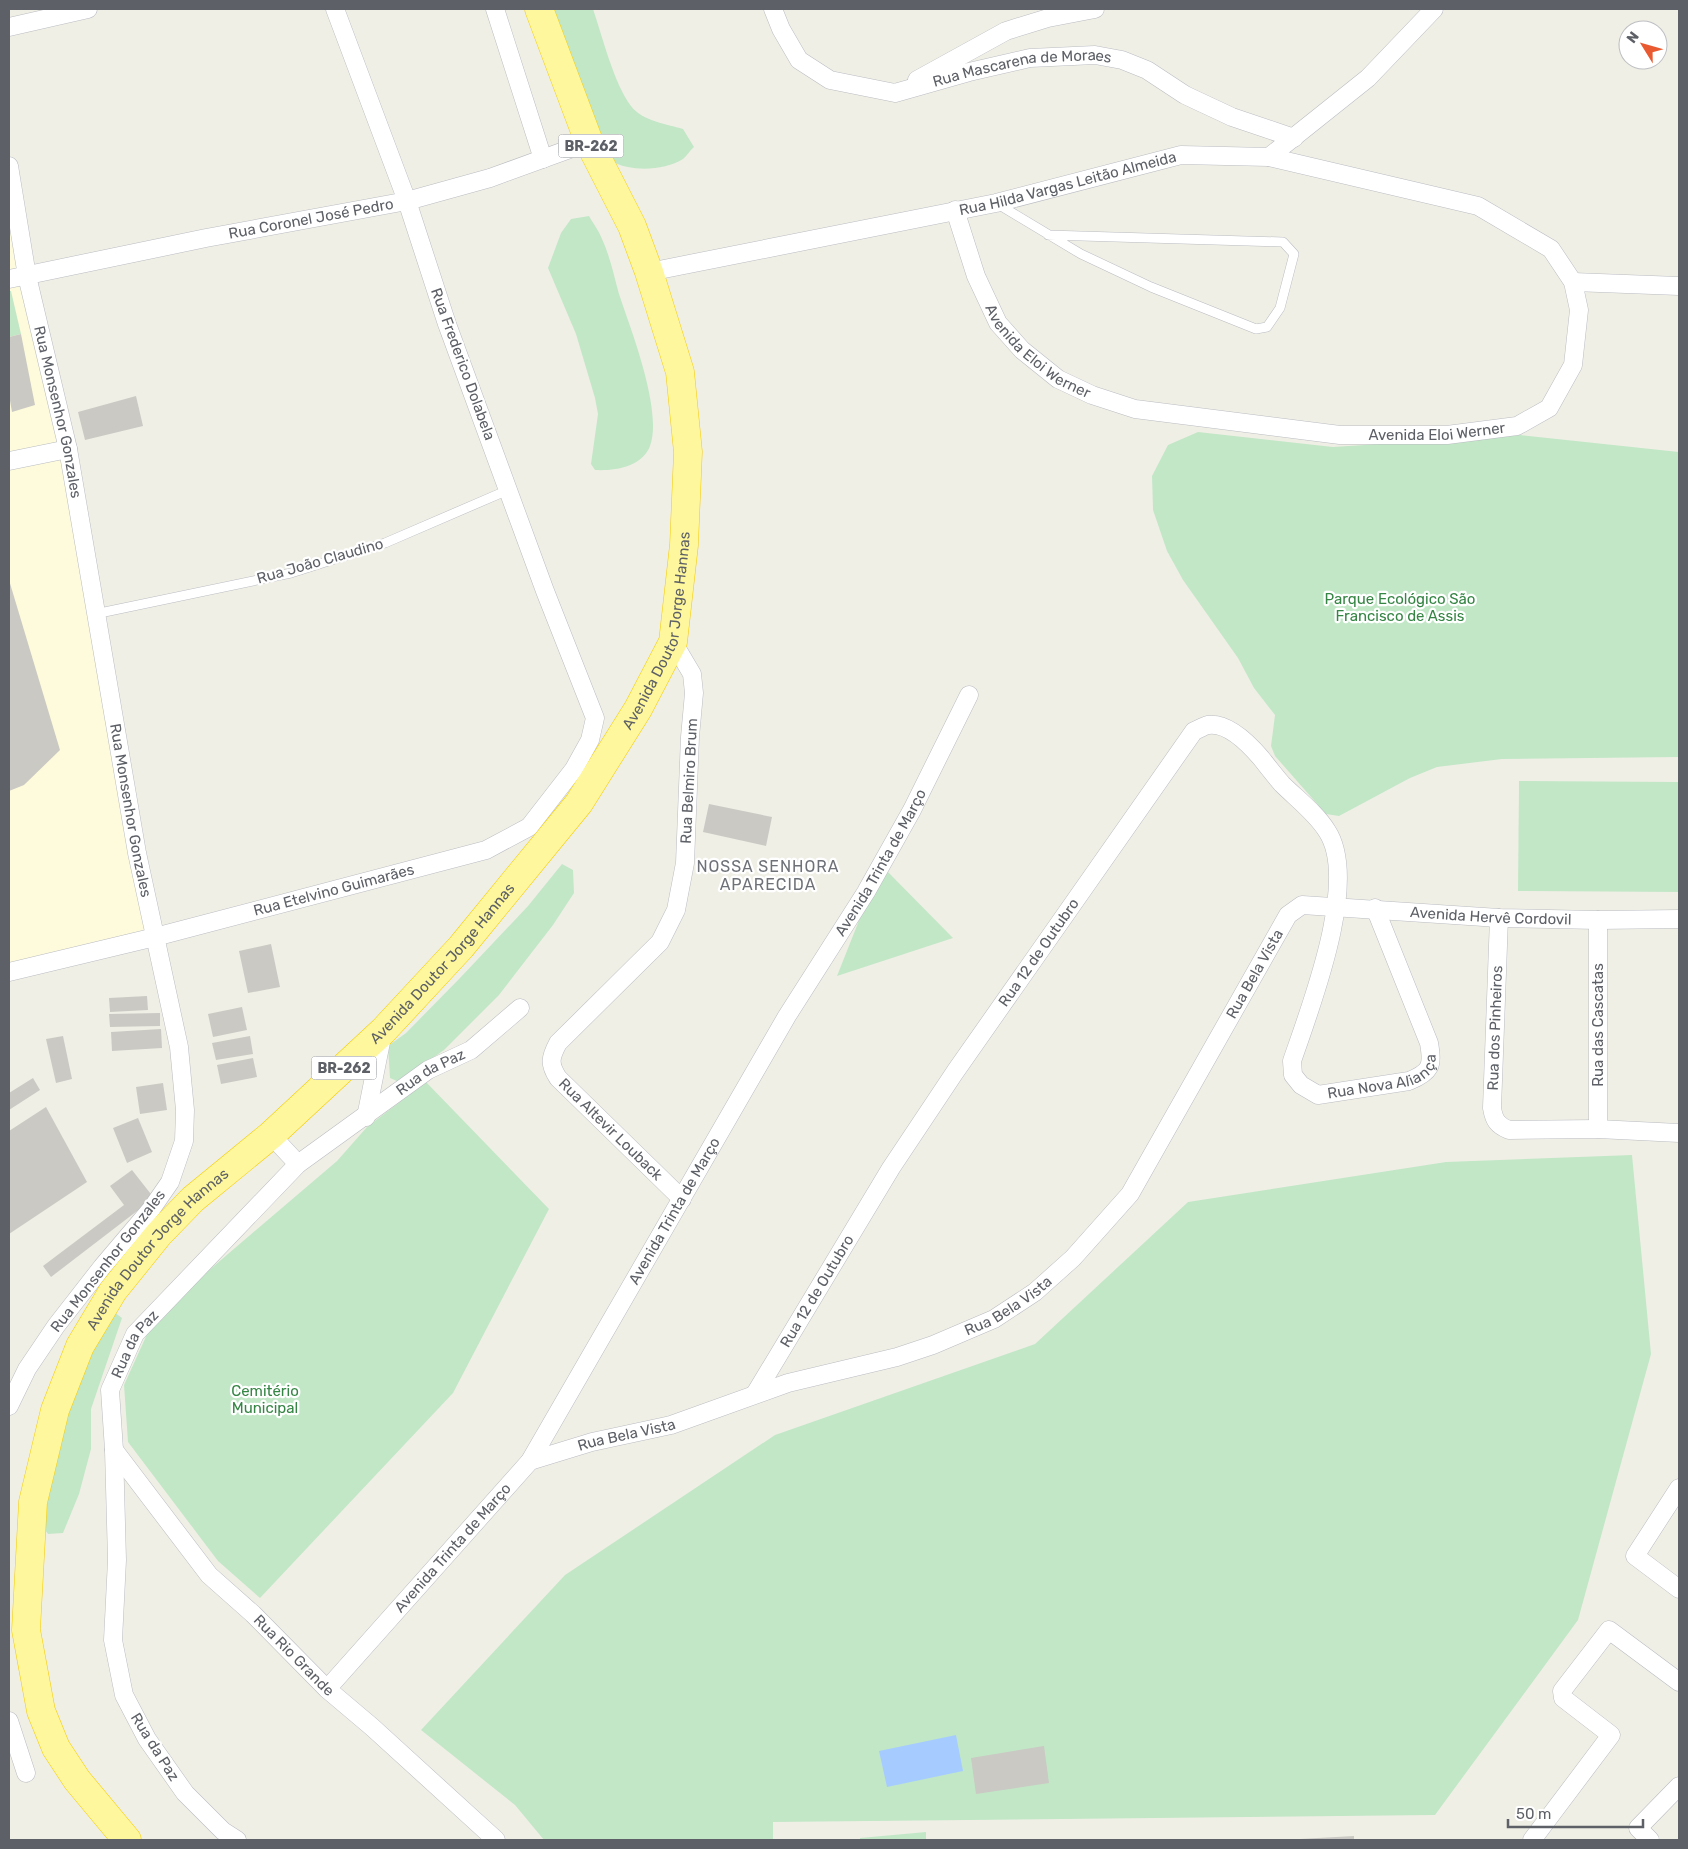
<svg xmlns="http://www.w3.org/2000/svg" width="1688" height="1849" font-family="Rubik,sans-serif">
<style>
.commercial{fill:#fefbdc}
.green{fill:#c2e7c7}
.water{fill:#a6ccff}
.building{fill:#cac9c3}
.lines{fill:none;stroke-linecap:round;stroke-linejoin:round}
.service-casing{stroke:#babcc1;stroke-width:10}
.minor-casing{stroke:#babcc1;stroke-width:19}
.trunk-casing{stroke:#f5cb00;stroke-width:29}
.service{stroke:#fff;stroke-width:9}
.minor{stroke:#fff;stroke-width:18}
.trunk{stroke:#fef79d;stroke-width:28}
.labels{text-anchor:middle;stroke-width:4.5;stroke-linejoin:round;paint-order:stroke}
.shield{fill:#fff;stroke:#8e9094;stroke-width:1}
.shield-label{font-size:14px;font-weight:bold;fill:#5d6066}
.street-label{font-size:15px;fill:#5d6066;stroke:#fff}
.park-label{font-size:15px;fill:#358544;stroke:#fff}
.neighbourhood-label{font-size:16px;letter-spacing:1px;fill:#6e7278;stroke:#fff}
</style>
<rect width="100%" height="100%" fill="#f0efe6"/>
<!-- commercial -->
<path class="commercial" d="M9 166 155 937 9 972Z"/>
<!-- green -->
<g class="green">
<path d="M547 9H593C602 35 614 84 631 106 642 121 667 124 683 129L694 147C690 150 687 156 683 159 664 171 630 172 611 161Z"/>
<path d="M589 216C593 223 599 231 602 239 610 256 614 276 619 294 631 330 663 411 650 446 642 467 615 471 595 470L591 464 598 414 595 398 576 334 548 268 561 233 571 219Z"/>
<path d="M9 291H11L21 334 9 337Z"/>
<path d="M1198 432 1333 447 1520 435 1679 452V757L1502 759 1437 767 1410 778 1339 816 1326 814 1275 756 1271 746 1275 715 1254 688 1238 658 1183 580 1167 551 1153 510 1152 476 1168 445Z"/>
<path d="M1519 781 1679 782V892L1518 891Z"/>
<path d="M562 864 573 870 574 893 553 925 499 995 444 1050 399 1082 390 1078 388 1046 406 1033 460 978 528 906Z"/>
<path d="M881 865 953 938 837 976Z"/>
<path d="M426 1082 549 1209 453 1393 260 1598 218 1561 128 1442 124 1385 148 1332 187 1289 337 1161 367 1127Z"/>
<path d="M1632 1155 1651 1354 1578 1620 1435 1815 773 1822V1840H544L515 1805 421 1730 565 1575 775 1435 1035 1344 1188 1202 1446 1162Z"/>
<path d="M114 1312 122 1318 91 1409V1449L79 1494 63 1533 48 1534 43 1527 51 1464 81 1367Z"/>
<path d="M926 1832V1840H860V1838Z"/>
</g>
<!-- water -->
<path class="water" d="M956 1735 963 1771 887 1787 879 1751Z"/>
<!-- building -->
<g class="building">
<path d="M21 334 35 405 12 412 9 395V337Z"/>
<path d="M136 396 143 426 85 440 78 412Z"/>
<path d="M9 580 60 750 24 785 9 791Z"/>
<path d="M709 804 772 817 766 846 703 832Z"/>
<path d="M271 944 280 987 248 993 239 951Z"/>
<path d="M147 996 148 1010 110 1012 109 998Z"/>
<path d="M242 1007 247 1030 213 1037 208 1014Z"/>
<path d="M160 1013V1026L110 1027 109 1014Z"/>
<path d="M161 1029 162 1048 112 1051 111 1032Z"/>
<path d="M63 1036 72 1079 56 1083 46 1039Z"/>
<path d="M250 1036 253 1054 216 1060 212 1043Z"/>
<path d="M253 1058 257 1077 221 1084 217 1065Z"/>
<path d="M33 1078 40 1090 9 1110V1093Z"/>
<path d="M163 1083 167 1110 140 1114 136 1087Z"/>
<path d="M46 1107 87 1182 9 1234V1131Z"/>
<path d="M138 1118 152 1152 127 1163 113 1128Z"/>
<path d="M132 1170 154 1198 51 1277 43 1266 124 1205 110 1186Z"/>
<path d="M1044 1746 1049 1783 976 1794 971 1758Z"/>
<path d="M1354 1836V1840H1300V1839Z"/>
</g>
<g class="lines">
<!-- service casing -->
<g class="service-casing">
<g id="service">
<path d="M996 203 1081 254 1151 287 1256 329 1267 327 1280 308 1294 254 1283 242 1048 235"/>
<path d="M95 614 291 573 385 543 508 490"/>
</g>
</g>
<!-- minor casing -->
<g class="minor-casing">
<g id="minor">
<path d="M495 9 543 159"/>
<path id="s1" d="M773 9 781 29 799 60 830 80 895 93 969 72 1030 58 1095 55 1122 60 1147 70 1185 95 1232 117 1294 138"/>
<path d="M9 27 88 9"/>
<path d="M917 80 1006 31 1048 18 1095 9"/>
<path id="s2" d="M9 166 27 276 68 449 137 853 179 1047 185 1110 184 1141 170 1182 152 1208 102 1267 56 1326 27 1369 9 1406"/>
<path id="s3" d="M955 210 976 276 998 323 1022 350 1058 379 1092 395 1135 409 1340 435H1447L1517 426 1549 408 1573 365 1579 310 1573 282 1551 249 1478 206 1269 157"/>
<path id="s4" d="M649 272 996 203 1181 155 1269 157 1368 78 1434 9"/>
<path id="s5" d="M9 279 206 238 407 201 490 178 589 142"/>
<path d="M1573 282 1679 286"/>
<path d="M9 461 68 449"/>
<path id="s6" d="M673 642 692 674 694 693 690 737 685 863 676 910 660 942 558 1043C550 1058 549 1064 558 1078L682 1199"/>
<path d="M1499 918 1492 1108C1494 1120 1497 1125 1509 1130L1598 1129 1679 1133"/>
<path d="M1598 920V1129"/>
<path id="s7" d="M9 972 155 937 486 850 529 827 574 769 590 740 595 718 545 591 447 324 407 201 335 9"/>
<path d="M366 1117 383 1032"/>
<path d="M271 1135 298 1164"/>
<path id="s8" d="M755 1394 891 1168 955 1072 1194 731C1199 729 1204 726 1208 725 1228 722 1249 744 1261 758 1268 767 1275 776 1282 784 1297 799 1316 813 1327 831 1360 881 1310 1008 1292 1061L1293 1075 1301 1085 1318 1095 1409 1081C1431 1072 1433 1066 1429 1043L1375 908"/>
<path id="s9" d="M114 1450 209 1575 253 1614 327 1689 372 1727 496 1840"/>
<path id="s10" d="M530 1461 592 1442 671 1425 788 1383 897 1357 933 1345 994 1319 1035 1292 1073 1258 1130 1194 1288 915 1302 905 1499 918 1598 920 1679 919"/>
<path d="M1679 1488 1635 1556 1679 1589"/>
<path id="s11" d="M327 1689 530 1461 787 1016 866 892 912 810 969 695"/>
<path d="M9 1721 26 1773"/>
<path id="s12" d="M237 1840 223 1831 185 1793 147 1739 124 1695 113 1640 117 1560 114 1450 110 1390 135 1334 298 1164 428 1070 471 1050 520 1008"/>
<path d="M1532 1840 1611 1735 1563 1698 1562 1691 1609 1630 1679 1682"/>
<path d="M1650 1840 1638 1828 1679 1786"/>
</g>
</g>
<!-- trunk casing -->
<g class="trunk-casing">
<g id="trunk">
<path id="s13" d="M127 1840 77 1780 56 1748 41 1711 26 1630 33 1502 55 1410 80 1346 113 1291 159 1234 193 1199 271 1135 383 1031 461 947 579 803 638 709 673 642 684 545 688 452 680 372 649 272 632 226 589 142 539 9"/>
</g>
</g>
<!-- service -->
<use href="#service" class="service"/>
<!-- minor -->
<use href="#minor" class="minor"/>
<!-- trunk -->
<use href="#trunk" class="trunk"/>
</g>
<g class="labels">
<!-- shield labels -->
<g class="shield">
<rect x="558.5" y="134.5" width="65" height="23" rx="4"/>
<rect x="311.5" y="1056.5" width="65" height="23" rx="4"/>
</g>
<g class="shield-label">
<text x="591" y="151">BR-262</text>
<text x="344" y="1073">BR-262</text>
</g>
<!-- street labels -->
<g class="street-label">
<text dy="5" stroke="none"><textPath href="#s1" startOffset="291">Rua Mascarena de Moraes</textPath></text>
<text dy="5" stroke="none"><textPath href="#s4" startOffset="428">Rua Hilda Vargas Leitão Almeida</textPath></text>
<text dy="5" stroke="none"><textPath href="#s5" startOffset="308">Rua Coronel José Pedro</textPath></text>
<text dy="5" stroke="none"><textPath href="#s3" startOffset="170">Avenida Eloi Werner</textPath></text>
<text transform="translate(463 364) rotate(70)" y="5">Rua Frederico Dolabela</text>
<text dy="5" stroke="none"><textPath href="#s2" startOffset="251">Rua Monsenhor Gonzales</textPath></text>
<text dy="5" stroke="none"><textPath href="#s3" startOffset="590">Avenida Eloi Werner</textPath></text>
<text transform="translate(320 561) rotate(-16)" y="5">Rua João Claudino</text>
<text dy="5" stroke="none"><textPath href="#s13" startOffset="1464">Avenida Doutor Jorge Hannas</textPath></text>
<text transform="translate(689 781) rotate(-87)" y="5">Rua Belmiro Brum</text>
<text dy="5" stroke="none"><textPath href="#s2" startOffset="656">Rua Monsenhor Gonzales</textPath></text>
<text dy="5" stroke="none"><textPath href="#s11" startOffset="999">Avenida Trinta de Março</textPath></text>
<text dy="5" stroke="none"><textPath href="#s7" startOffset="335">Rua Etelvino Guimarães</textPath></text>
<text dy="5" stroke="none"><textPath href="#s10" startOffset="1199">Avenida Hervê Cordovil</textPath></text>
<text dy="5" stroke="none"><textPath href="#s8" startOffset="525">Rua 12 de Outubro</textPath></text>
<text dy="5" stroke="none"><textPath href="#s13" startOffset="1060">Avenida Doutor Jorge Hannas</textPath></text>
<text dy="5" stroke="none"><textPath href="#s10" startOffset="925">Rua Bela Vista</textPath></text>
<text transform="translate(1598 1025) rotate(-90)" y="5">Rua das Cascatas</text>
<text transform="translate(1495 1028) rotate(-88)" y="5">Rua dos Pinheiros</text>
<text dy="5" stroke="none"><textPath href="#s8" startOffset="1329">Rua Nova Aliança</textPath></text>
<text dy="5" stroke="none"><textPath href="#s12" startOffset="951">Rua da Paz</textPath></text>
<text dy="5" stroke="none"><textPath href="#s6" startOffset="565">Rua Altevir Louback</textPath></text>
<text dy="5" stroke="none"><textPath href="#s11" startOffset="594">Avenida Trinta de Março</textPath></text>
<text dy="5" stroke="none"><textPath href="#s13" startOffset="655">Avenida Doutor Jorge Hannas</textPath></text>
<text transform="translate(108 1261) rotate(-52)" y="5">Rua Monsenhor Gonzales</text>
<text dy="5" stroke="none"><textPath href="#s8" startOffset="120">Rua 12 de Outubro</textPath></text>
<text dy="5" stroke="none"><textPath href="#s10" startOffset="505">Rua Bela Vista</textPath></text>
<text dy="5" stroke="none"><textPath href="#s12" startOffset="545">Rua da Paz</textPath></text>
<text dy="5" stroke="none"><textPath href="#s10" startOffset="100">Rua Bela Vista</textPath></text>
<text dy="5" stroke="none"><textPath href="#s11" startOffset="189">Avenida Trinta de Março</textPath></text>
<text dy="5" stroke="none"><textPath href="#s9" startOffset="274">Rua Rio Grande</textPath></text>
<text transform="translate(155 1747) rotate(58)" y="5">Rua da Paz</text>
</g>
<!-- park labels -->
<g class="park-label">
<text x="1400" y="604">Parque Ecológico São<tspan x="1400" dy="17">Francisco de Assis</tspan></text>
<text x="265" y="1396">Cemitério<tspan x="265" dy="17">Municipal</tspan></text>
</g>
<!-- neighbourhood labels -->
<g class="neighbourhood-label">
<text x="768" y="872">NOSSA SENHORA<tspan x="768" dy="18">APARECIDA</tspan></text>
</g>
</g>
<!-- border -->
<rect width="1688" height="1849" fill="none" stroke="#5d6066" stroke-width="20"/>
<!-- north arrow -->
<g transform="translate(1643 45) rotate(307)"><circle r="24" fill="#ffffff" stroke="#bebfc2"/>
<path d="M0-4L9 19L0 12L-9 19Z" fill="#ea5a31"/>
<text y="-8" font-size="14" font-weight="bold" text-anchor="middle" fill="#5d6066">N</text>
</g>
<!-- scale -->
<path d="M1508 1819v8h135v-8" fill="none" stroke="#5d6066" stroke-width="2.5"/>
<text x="1516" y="1819" font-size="15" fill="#5d6066" stroke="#ffffff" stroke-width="4" paint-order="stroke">50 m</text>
</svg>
